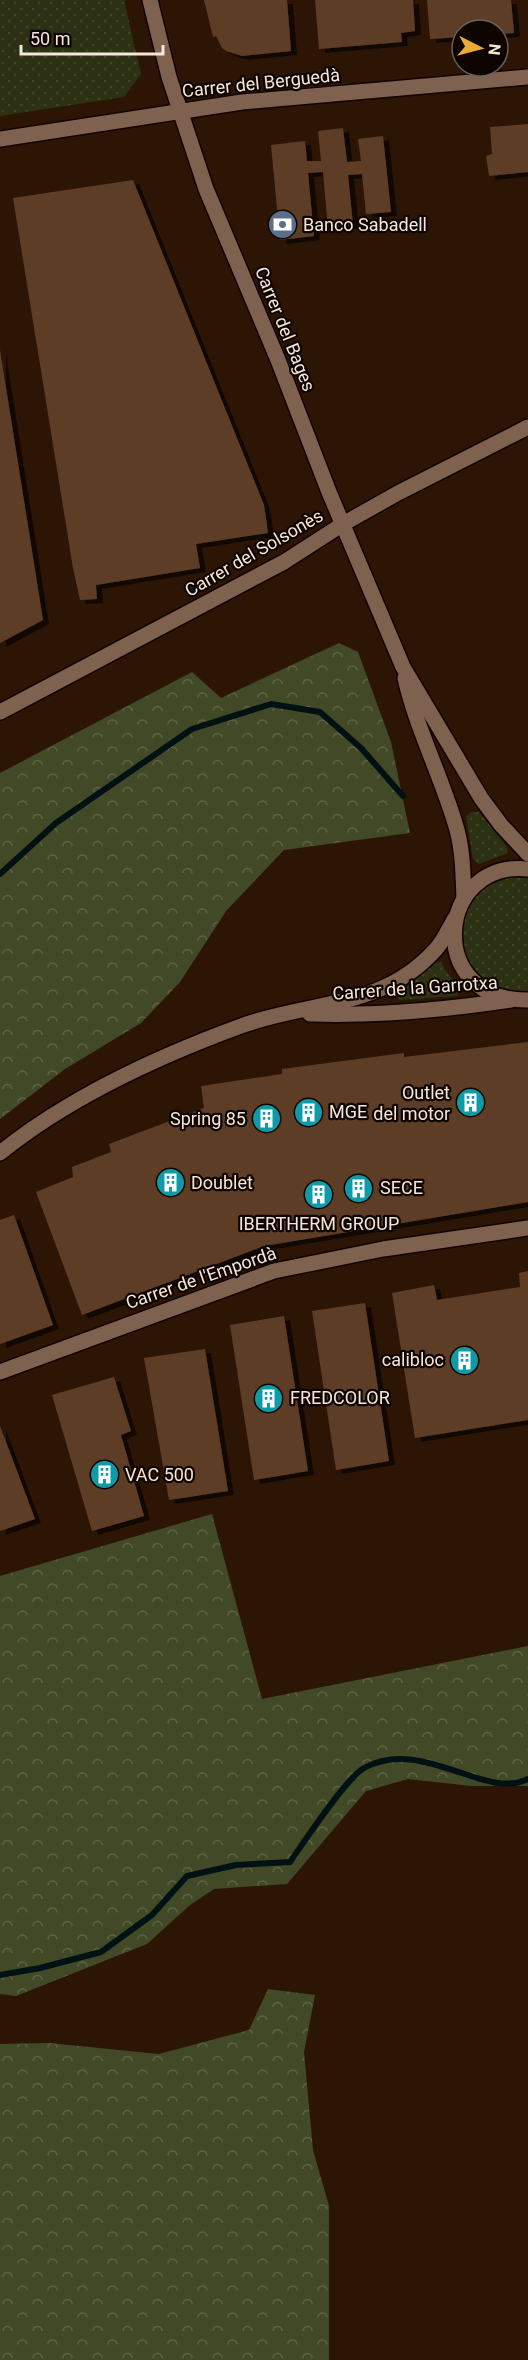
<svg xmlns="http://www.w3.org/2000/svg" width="528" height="2360" viewBox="0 0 528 2360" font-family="Roboto,sans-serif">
<defs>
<pattern id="grass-dots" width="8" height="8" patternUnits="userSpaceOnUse" patternTransform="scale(1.5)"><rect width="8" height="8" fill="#2b3112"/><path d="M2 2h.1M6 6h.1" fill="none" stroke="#404529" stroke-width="1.8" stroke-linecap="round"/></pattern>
<pattern id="forest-crowns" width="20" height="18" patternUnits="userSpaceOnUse" patternTransform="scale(1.5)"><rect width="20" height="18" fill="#424926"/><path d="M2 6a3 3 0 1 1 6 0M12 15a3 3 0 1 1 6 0" fill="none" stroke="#5e6345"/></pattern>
<filter id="shadow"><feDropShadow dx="6" dy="4" stdDeviation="0" flood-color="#0009"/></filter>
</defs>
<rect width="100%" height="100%" fill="#2d1505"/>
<g fill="url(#grass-dots)">
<path d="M0,0H124L141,74L124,97L0,116Z"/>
<path d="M472,812H479L507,847L508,853L479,864L473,859L466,816Z"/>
<path d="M514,877L528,878V994C520,993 512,994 505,993C498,991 491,985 485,981C456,962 454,915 481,892C490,883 502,880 514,877Z"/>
<path d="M441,961L445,970L461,990L457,996L400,1000L396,995L434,964Z"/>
</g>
<g fill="url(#forest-crowns)">
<path d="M339,643L358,652L391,742L410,833L284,850L226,911L180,982L141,1023L65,1069L0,1119V773L192,672L221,698Z"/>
<path d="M212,1514L262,1699L528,1646V1786H472L408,1779L366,1791L287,1884L214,1889L190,1905L147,1944L16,1996L0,1994V1576Z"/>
<path d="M268,1989L315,1995L304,2052L313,2150L329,2206V2360H0V2044L49,2043L159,2054L249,2030Z"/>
</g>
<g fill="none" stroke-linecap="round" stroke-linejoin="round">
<g stroke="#001114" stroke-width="6">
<path d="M0,874L56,823L192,729L271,704L320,712L361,748L403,796"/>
<path d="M0,1975L40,1968L101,1952L152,1915L187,1876L236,1865L290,1862C304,1842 346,1778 364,1768C422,1736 486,1801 528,1779"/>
</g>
</g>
<g fill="#5d3d28" filter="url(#shadow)">
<path d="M204,0H287L291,51L242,56L226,51L222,48L216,36L213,37Z"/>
<path d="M315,0H413L415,31L401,33L402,42L319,49Z"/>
<path d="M427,0H511L514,33L498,34V30H462V37L430,39Z"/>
<path d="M528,124V172L489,176L486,156L492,154L490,127Z"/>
<path d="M343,128L347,162L361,161L358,139L383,136L391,212L366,214L362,174L348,175L353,225L328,228L323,172L308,173L314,236L280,240L271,145L305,141L307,161H321L318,131Z"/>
<path d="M133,180L264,505L268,533L196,544L200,568L96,585L97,599L80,600L73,568L13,198Z"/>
<path d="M0,350L43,620L0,643Z"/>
<path d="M528,1042V1202L264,1246L82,1315L36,1192L73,1177L72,1167L111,1152L109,1144L204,1108L201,1086L282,1074V1069L404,1053V1057Z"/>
<path d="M14,1215L53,1325L0,1344V1220Z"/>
<path d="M528,1271V1420L415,1438L392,1293L434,1285L437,1300L520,1287L519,1273Z"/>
<path d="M365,1303L389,1461L336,1470L312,1311Z"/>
<path d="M284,1316L308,1471L254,1480L230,1325Z"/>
<path d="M205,1349L228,1491L169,1500L144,1358Z"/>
<path d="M114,1377L131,1431L121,1435L144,1516L92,1531L52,1395Z"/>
<path d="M0,1426L35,1519L0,1531Z"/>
</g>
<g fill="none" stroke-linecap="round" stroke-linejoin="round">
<defs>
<g id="minor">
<path d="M150,0L169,77L206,189L278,360L329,492L403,667L481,798L501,825L528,854"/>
<path d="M0,139L242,102L528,77"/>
<path d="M405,678C417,731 443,779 457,830C463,852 463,876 464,899"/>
<path d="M0,712L284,562L343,524L398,493L528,427"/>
<path d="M528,869C436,859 424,1002 528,1000"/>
<path d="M310,1014C377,1016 445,1010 511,1000"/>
<path d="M0,1153C68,1098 159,1056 241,1026C311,1000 382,1010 436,949C444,940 449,928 455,918"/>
<path d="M0,1372L274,1271L383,1249L528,1228"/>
</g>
</defs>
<use href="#minor" stroke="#140200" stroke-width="18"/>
<use href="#minor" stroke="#7e614e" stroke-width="15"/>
</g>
<defs>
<symbol id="bank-disc" viewBox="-11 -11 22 22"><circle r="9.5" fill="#5c6f8a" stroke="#0e0501"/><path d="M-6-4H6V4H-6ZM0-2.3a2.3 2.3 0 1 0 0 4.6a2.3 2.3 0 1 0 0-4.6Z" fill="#fff"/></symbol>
<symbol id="building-disc" viewBox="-11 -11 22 22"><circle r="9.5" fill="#0f9aa8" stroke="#0e0501"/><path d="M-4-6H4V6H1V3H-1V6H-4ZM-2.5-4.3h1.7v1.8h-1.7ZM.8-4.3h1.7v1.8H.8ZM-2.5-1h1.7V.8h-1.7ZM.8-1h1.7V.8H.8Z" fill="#fff"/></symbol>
</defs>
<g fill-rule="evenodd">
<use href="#bank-disc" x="266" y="208" width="33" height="33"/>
<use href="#building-disc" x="454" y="1086" width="33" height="33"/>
<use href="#building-disc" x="292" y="1096" width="33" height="33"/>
<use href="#building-disc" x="250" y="1102" width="33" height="33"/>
<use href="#building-disc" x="154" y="1166" width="33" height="33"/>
<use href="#building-disc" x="342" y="1172" width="33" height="33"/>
<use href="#building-disc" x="302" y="1178" width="33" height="33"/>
<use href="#building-disc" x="448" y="1344" width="33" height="33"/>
<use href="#building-disc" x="252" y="1382" width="33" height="33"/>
<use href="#building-disc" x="88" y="1458" width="33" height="33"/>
</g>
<g text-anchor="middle" stroke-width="4.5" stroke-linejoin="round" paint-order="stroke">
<g font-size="18" fill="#f6e5da" stroke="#0e0501">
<text transform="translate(261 83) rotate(-6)" y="6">Carrer del Berguedà</text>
<text transform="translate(285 329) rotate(68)" y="6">Carrer del Bages</text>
<text transform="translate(254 553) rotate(-30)" y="6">Carrer del Solsonès</text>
<text transform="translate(415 988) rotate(-4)" y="6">Carrer de la Garrotxa</text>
<text transform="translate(201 1278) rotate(-19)" y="6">Carrer de l'Empordà</text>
</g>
<g font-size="18" fill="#f6e5da" stroke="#0e0501" text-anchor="start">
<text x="303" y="231">Banco Sabadell</text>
<text x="450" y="1099" text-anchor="end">Outlet<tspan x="450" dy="21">del motor</tspan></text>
<text x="329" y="1118">MGE</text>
<text x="246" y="1125" text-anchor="end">Spring 85</text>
<text x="191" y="1189">Doublet</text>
<text x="380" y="1194">SECE</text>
<text x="319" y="1230" text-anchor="middle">IBERTHERM GROUP</text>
<text x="444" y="1366" text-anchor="end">calibloc</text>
<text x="290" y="1404">FREDCOLOR</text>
<text x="125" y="1481">VAC 500</text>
</g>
</g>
<g transform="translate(480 48) rotate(96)"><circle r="28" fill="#0e0501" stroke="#6b5f58" stroke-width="1.5"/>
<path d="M0-4.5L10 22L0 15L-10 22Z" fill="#e6ac36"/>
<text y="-9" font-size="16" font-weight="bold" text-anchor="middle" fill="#f6e5da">N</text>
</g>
<path d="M21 45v9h142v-9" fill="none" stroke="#f6e5da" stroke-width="3"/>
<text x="30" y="45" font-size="18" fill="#f6e5da" stroke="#0e0501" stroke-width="4.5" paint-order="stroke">50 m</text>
</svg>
